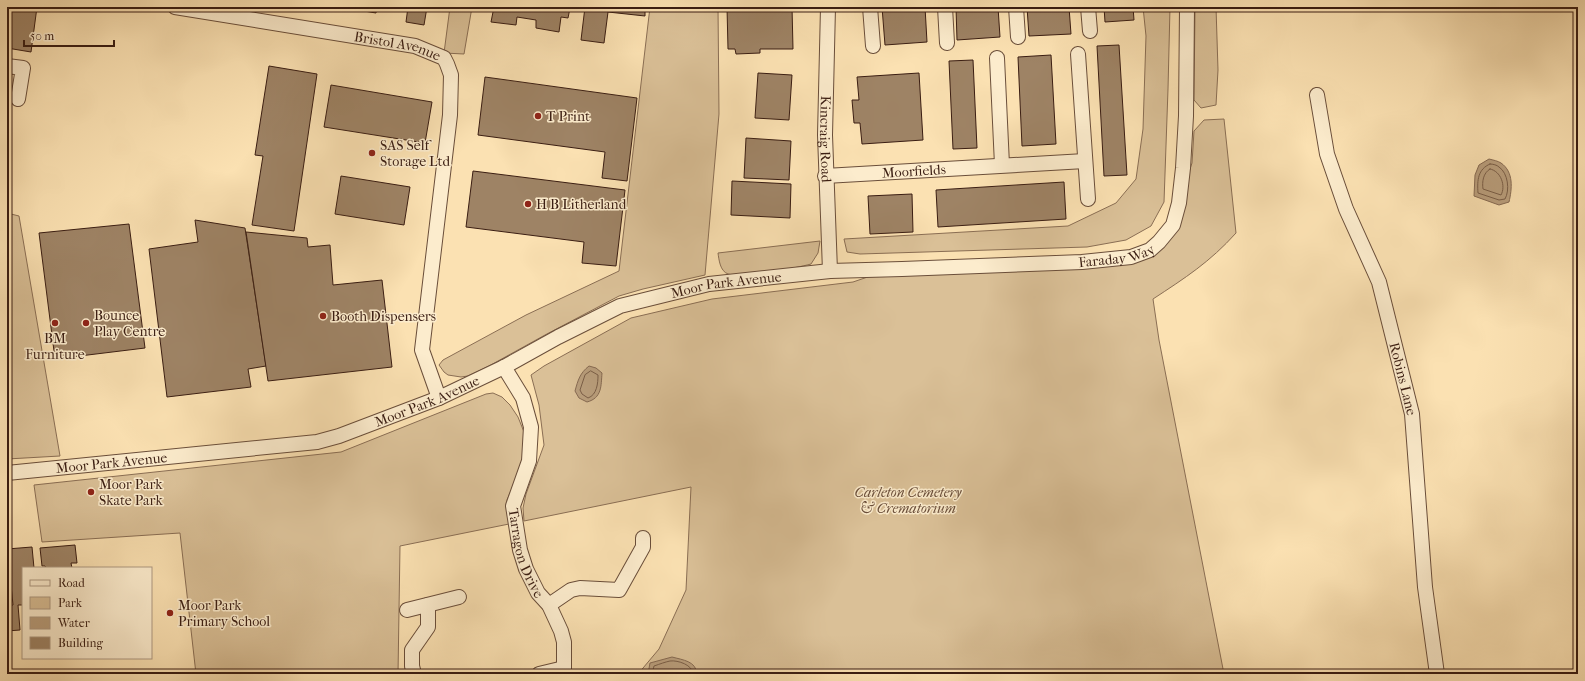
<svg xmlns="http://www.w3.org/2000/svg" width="1585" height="681" viewBox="0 0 1585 681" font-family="'IM FELL French Canon',serif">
<rect width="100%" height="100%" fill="#fbe1b2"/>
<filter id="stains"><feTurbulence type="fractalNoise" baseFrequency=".005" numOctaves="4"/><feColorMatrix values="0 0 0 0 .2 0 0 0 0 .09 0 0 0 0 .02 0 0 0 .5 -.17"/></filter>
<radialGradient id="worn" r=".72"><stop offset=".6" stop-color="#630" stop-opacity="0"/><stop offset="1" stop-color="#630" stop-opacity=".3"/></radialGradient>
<g fill="#dac097" stroke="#8a6e54">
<path d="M450,7H472L464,54L444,53Z"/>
<path d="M650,7H718L719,114L705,275L643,289L619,296L545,335L489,366L468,376L461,377L448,375L444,372L439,365L443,360L526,315L619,271Z"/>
<path d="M1143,7H1170L1168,89L1164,202L1151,226L1126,240L1087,247L860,254L847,252L844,239L1068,226L1116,203L1136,179L1143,129L1146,36Z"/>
<path d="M1195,7H1216L1218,70L1216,105L1201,108L1194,100Z"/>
<path d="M1224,119L1236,233C1210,262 1185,278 1153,299L1159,340L1224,674H638L659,649L686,590L691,487L524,521L523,508L526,494L544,445L539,405L531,375L544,366L631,318L712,299L853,282L891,269L1150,250L1179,203L1192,163L1194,131L1204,120Z"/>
<path d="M7,213L19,216L60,456L7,459Z"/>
<path d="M820,241L818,253L811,264C797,268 740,278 728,274C720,271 719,260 718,253Z"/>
<path d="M493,393L502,397L510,405L518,417L524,432L523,463L507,500L509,524L400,546L398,674H196L180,533L42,542L34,485L341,452L486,394Z"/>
</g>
<g fill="#b99e7c" stroke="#866a52">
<path d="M1489,159C1493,160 1498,161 1501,163C1514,172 1512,189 1509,202L1499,205L1474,196L1475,175L1479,165Z"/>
<path d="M589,366L596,368L602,373C601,386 602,398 587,402L579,398L575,391C578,380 580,373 589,366Z"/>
<path d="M672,657C683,660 696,661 697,674H648L650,663Z"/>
</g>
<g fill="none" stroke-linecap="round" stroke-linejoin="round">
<g stroke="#7a5e47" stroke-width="1">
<path d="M1490,164C1493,164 1497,165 1499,167C1508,173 1510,190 1505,199L1499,200L1478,193C1477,180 1478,169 1490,164Z"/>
<path d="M1490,169C1501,171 1506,186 1501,195L1483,189C1482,182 1483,173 1490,169Z"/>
<path d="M591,371L598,375C598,383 597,395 588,398L582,394L580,390L585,375Z"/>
<path d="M652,674L654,666C660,664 665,662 670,661C678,660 693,665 693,674"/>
</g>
</g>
<g fill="#9e8365" stroke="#3a1d12">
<path d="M7,7H37L31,52L7,48Z"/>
<path d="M340,7H377L376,13Z"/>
<path d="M408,7H427L424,25L406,22Z"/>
<path d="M494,7H566L570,8L568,18L561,17L559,32L536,28V20L517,17L516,25L491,22Z"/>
<path d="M585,7H645V16L608,12L604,43L581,40Z"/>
<path d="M727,7H792L793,49H760V53L736,54L735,49H728Z"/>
<path d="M882,7H925L927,42L885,45Z"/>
<path d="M956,7H998L1000,37L957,40Z"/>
<path d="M1027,7H1069L1071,34L1029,36Z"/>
<path d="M1104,7H1133L1134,20L1105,22Z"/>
<path d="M1119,45L1127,175L1104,176L1097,46Z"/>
<path d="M1051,55L1056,144L1022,146L1018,57Z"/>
<path d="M973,60L977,148L953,149L949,61Z"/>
<path d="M269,66L317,74L294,231L252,225L263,156L255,155Z"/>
<path d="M758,73L792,75L789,120L755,118Z"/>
<path d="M919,73L923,140L862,144L860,123H854L852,100H859L857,77Z"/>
<path d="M485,77L637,98L627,181L602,178L605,152L478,135Z"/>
<path d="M331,85L432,102L425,143L324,127Z"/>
<path d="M746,138L791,141L789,180L744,178Z"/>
<path d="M473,171L625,190L616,266L582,263L584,242L466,227Z"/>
<path d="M341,176L410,187L404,225L335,214Z"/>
<path d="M732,181L791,184L790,218L731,215Z"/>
<path d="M1064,182L1066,219L938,227L936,190Z"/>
<path d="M912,194L913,232L870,234L868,196Z"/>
<path d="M195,220L245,228L266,366L248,369L251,387L167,397L149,249L198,242Z"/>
<path d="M129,224L145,348L55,359L39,233Z"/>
<path d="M246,232L307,238L308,247L330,245L333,285L382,280L392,367L268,381Z"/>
<path d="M75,545L77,563H71L72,568H46L45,566H42L40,548Z"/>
<path d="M32,547L34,568H23V605H18L20,630L7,631V606L13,605L11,585H7V549Z"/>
</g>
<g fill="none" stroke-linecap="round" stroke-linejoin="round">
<defs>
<g id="minor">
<path id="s1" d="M175,7L415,46L444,58L447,64L451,75L450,115L422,350L439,398"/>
<path id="s2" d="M828,7L825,135L830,271"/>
<path d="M870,7L873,46"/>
<path d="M945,7L947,43"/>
<path d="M1016,7L1018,37"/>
<path d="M1088,7L1090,31"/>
<path d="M1078,54L1088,199"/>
<path d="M997,58L1002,165"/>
<path d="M7,66L23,68L18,99"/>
<path id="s3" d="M1317,95L1327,154L1346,209L1379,282L1412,414L1425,587L1437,674"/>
<path id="s4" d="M825,176L1085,161"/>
<path id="s5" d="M504,367L523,398L531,427L529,461L513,506L520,550L526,569L538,593L549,605L561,631L564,642V674"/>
<path id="s6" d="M7,473L317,442L339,436L439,398L504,367L558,337L620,306L709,284L830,271L902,269L1082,262L1131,257L1150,250L1159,242L1173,225L1179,203L1183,168L1186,116L1187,7"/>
<path d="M549,605L571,590L580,588L619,590L643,547V538"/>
<path d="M407,610L459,597"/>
<path d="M414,674L412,666V650L428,627V605"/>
<path d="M539,674L564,668"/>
</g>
</defs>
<use href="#minor" stroke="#6a4e3a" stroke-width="16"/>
<use href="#minor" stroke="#fceccd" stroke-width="14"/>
</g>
<g fill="#8f2418" stroke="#fceccd" stroke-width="1.5">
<circle cx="538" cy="116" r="4"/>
<circle cx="372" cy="153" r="4"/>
<circle cx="528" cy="204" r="4"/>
<circle cx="323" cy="316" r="4"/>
<circle cx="55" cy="323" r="4"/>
<circle cx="86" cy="323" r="4"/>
<circle cx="91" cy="492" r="4"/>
<circle cx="170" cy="613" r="4"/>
</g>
<g text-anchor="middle" stroke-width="3" stroke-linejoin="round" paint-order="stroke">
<g font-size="14" fill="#3a1d12" stroke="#fceccd">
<text dy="5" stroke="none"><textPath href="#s1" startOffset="226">Bristol Avenue</textPath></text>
<text dy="5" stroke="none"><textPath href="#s2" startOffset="132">Kincraig Road</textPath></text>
<text dy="5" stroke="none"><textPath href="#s4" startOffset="89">Moorfields</textPath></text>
<text dy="5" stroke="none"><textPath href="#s6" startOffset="1145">Faraday Way</textPath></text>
<text dy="5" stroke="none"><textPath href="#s6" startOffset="753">Moor Park Avenue</textPath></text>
<text dy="5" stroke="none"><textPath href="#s3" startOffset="298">Robins Lane</textPath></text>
<text dy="5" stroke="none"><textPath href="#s6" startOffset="429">Moor Park Avenue</textPath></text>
<text dy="5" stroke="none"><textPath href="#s6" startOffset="105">Moor Park Avenue</textPath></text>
<text dy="5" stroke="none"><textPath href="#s5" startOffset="197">Tarragon Drive</textPath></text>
</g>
<g font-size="14" fill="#3a1d12" stroke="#fceccd" text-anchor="start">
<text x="546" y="121">T Print</text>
<text x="380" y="150">SAS Self<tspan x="380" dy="16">Storage Ltd</tspan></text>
<text x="536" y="209">H B Litherland</text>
<text x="94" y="320">Bounce<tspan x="94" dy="16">Play Centre</tspan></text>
<text x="331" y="321">Booth Dispensers</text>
<text x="55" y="343" text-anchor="middle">BM<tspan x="55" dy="16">Furniture</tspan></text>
<text x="99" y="489">Moor Park<tspan x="99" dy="16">Skate Park</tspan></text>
<text x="178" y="610">Moor Park<tspan x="178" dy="16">Primary School</tspan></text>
</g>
<g font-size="14" font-style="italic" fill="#6a4e3a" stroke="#fceccd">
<text x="908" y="497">Carleton Cemetery<tspan x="908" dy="16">&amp; Crematorium</tspan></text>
</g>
</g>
<rect width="1585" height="681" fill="none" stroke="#fbe1b2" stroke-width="24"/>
<rect x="8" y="8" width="1569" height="665" fill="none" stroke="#3a1d12" stroke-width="2"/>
<rect x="12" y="12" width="1561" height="657" fill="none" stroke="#3a1d12"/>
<rect x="22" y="567" width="130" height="92" fill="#fceccd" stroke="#ae9982"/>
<rect x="30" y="580" width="20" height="6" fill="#fceccd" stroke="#ae9982"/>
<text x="58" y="587" font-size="12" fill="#3a1d12">Road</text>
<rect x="30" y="597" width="20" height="12" fill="#dac097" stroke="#ae9982"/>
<text x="58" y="607" font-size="12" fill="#3a1d12">Park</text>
<rect x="30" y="617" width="20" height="12" fill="#b99e7c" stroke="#ae9982"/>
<text x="58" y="627" font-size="12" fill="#3a1d12">Water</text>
<rect x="30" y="637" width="20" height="12" fill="#9e8365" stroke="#ae9982"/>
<text x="58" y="647" font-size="12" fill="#3a1d12">Building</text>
<path d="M24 40v6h90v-6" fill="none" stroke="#3a1d12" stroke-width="2"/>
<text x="30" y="40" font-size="12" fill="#3a1d12" stroke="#fceccd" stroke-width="3" paint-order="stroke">50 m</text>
<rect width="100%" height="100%" filter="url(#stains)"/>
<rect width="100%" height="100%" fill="url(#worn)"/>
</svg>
